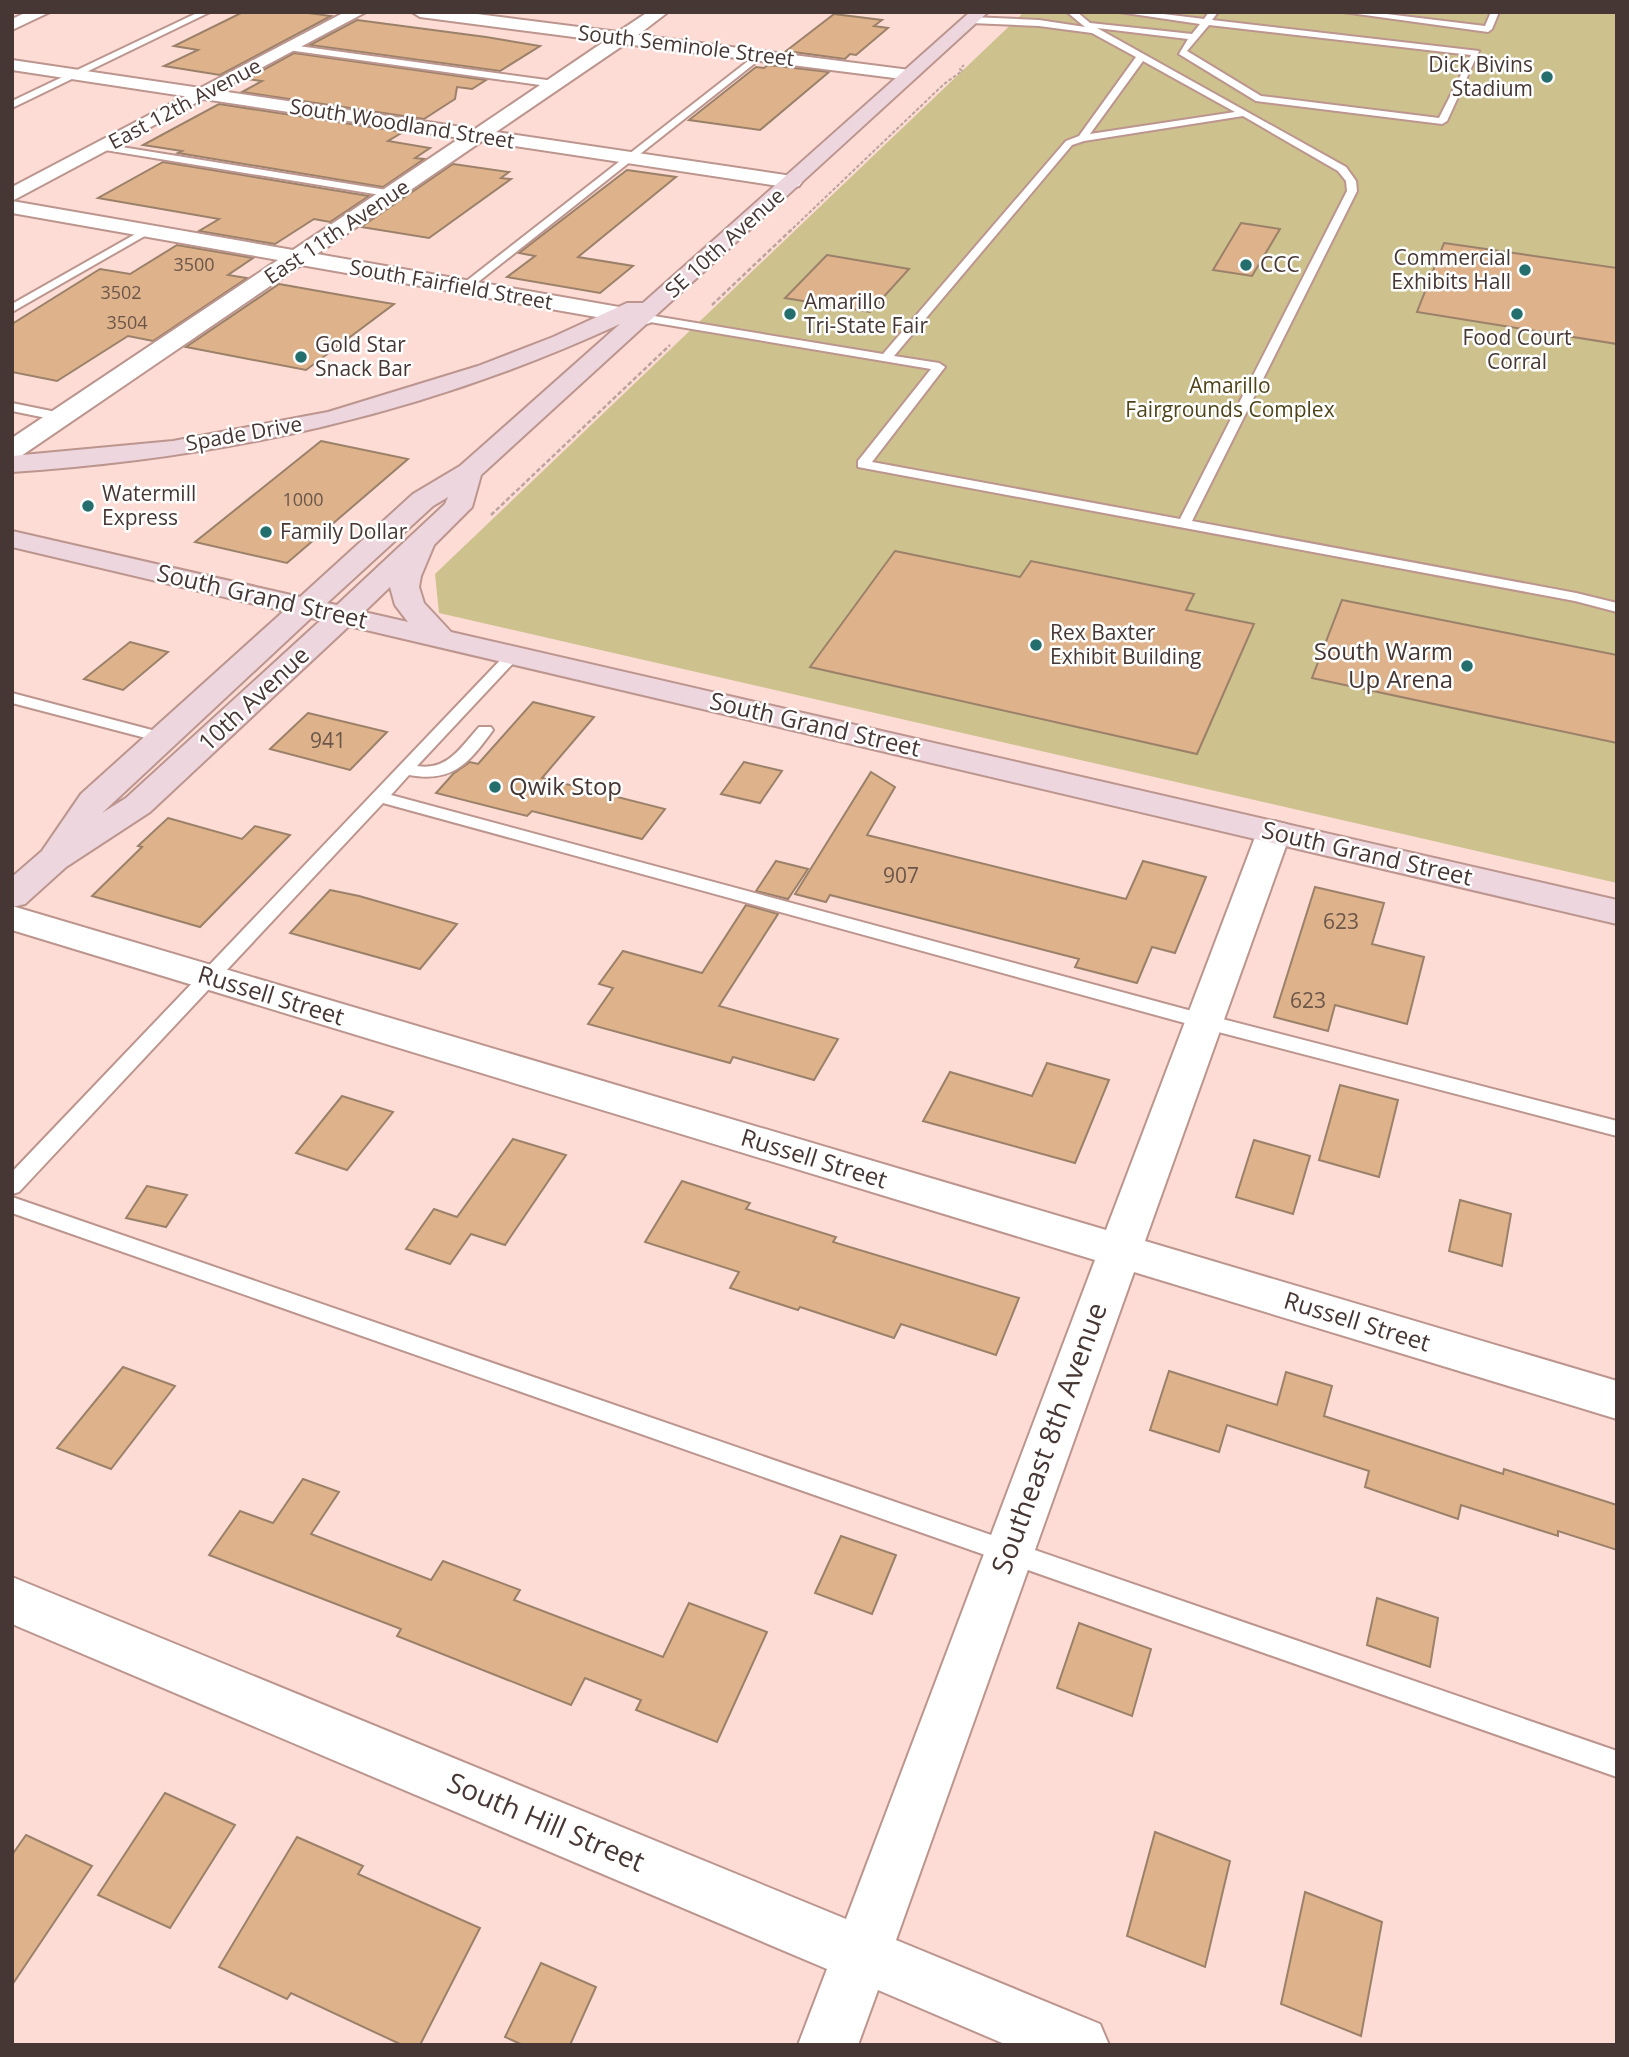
<svg xmlns="http://www.w3.org/2000/svg" width="1629" height="2057" viewBox="0 0 1629 2057" font-family="'Open Sans',sans-serif">
<rect width="100%" height="100%" fill="#fcdcd5"/>
<path fill="#cdc18e" d="M1024,12H1617V883L439,613L435,574Z"/>
<g fill="#deb28b" stroke="#9b8169" stroke-width="2">
<path d="M243,12H301L331,16L220,75L164,66L198,50L174,46Z"/>
<path d="M834,14L882,20L874,26L888,28L856,55L850,54L845,59L786,51Z"/>
<path d="M357,20L486,37L540,46L500,71L310,45Z"/>
<path d="M294,53L486,80L472,89L457,87L455,99L424,119L242,92L262,81L247,79Z"/>
<path d="M768,65L829,72L760,130L689,120L756,67L764,68Z"/>
<path d="M219,104L403,132L388,141L430,148L415,158L424,159L383,187L178,153L182,151L143,145Z"/>
<path d="M163,162L369,196L330,222L314,219L275,244L199,231L219,219L98,198Z"/>
<path d="M453,164L509,172L501,178L511,179L429,238L361,227Z"/>
<path d="M627,170L676,177L578,257L633,266L600,293L507,277L535,256L519,253Z"/>
<path d="M1241,223L1280,229L1252,276L1213,270Z"/>
<path d="M1444,243L1617,268V344L1417,312Z"/>
<path d="M177,245L253,258L228,275L247,278L153,341L128,336L57,381L12,372V324L100,269L130,274Z"/>
<path d="M827,255L909,269L870,312L785,298Z"/>
<path d="M279,284L358,298L394,304L306,370L186,347Z"/>
<path d="M321,441L408,459L287,563L195,542Z"/>
<path d="M895,551L1020,577L1031,561L1194,594L1186,610L1254,624L1197,754L810,667Z"/>
<path d="M1342,600L1617,655V743L1312,678Z"/>
<path d="M130,642L168,652L123,690L84,679Z"/>
<path d="M533,702L594,717L542,778L665,809L642,839L532,811L527,816L436,793L453,774L470,762L478,764Z"/>
<path d="M308,713L387,732L350,770L270,749Z"/>
<path d="M744,762L782,771L760,803L721,794Z"/>
<path d="M871,772L895,787L867,835L1126,899L1143,861L1206,877L1175,953L1152,947L1137,983L1075,967L1079,959L830,895L826,902L795,894Z"/>
<path d="M168,818L242,839L255,826L290,835L200,927L92,896L142,847L138,846Z"/>
<path d="M776,861L808,869L788,899L756,891Z"/>
<path d="M1315,887L1384,903L1372,944L1424,957L1407,1024L1335,1005L1328,1031L1274,1017Z"/>
<path d="M330,890L359,896L457,924L420,969L290,933Z"/>
<path d="M746,905L778,914L719,1006L838,1039L814,1080L733,1057L730,1063L588,1024L613,988L599,984L623,951L702,973Z"/>
<path d="M1047,1063L1109,1080L1075,1163L923,1121L950,1072L1032,1096Z"/>
<path d="M1340,1085L1398,1100L1379,1177L1319,1160Z"/>
<path d="M342,1096L393,1112L347,1170L296,1153Z"/>
<path d="M513,1139L566,1155L505,1245L471,1234L450,1264L406,1249L434,1209L457,1217Z"/>
<path d="M1254,1140L1310,1156L1293,1214L1236,1197Z"/>
<path d="M682,1181L750,1203L746,1209L836,1237L833,1242L1019,1298L996,1355L901,1324L894,1338L800,1307L798,1310L730,1288L739,1272L645,1242Z"/>
<path d="M147,1186L187,1195L166,1227L126,1218Z"/>
<path d="M1460,1200L1511,1214L1502,1266L1449,1251Z"/>
<path d="M123,1367L175,1386L111,1469L57,1448Z"/>
<path d="M1169,1371L1277,1405L1286,1372L1332,1386L1324,1416L1503,1474L1504,1469L1617,1505V1550L1558,1531V1536L1461,1505L1458,1519L1365,1487L1369,1471L1227,1425L1219,1452L1150,1430Z"/>
<path d="M303,1479L339,1492L311,1534L431,1580L443,1561L520,1590L514,1600L663,1657L689,1603L767,1632L717,1742L636,1710L641,1700L585,1678L571,1705L397,1636L401,1629L209,1555L240,1511L273,1523Z"/>
<path d="M841,1536L896,1555L872,1614L815,1593Z"/>
<path d="M1377,1598L1438,1618L1430,1667L1367,1645Z"/>
<path d="M1079,1623L1151,1649L1132,1716L1057,1688Z"/>
<path d="M165,1793L235,1825L170,1928L98,1895Z"/>
<path d="M1155,1832L1230,1861L1205,1967L1127,1936Z"/>
<path d="M26,1835L92,1866L12,1985V1855Z"/>
<path d="M297,1837L363,1866L358,1874L480,1928L420,2045H402L291,1993L287,1999L219,1967Z"/>
<path d="M1305,1892L1382,1922L1361,2036L1281,2004Z"/>
<path d="M541,1963L596,1987L570,2045H523L505,2037Z"/>
</g>
<g fill="none" stroke-linecap="round" stroke-linejoin="round">
<defs>
<g id="service">
<path d="M199,12H210L12,108V101Z"/>
<path d="M1067,12H1077L1090,23L1192,34L1200,24L1119,12H1147L1204,19L1209,12H1218L1212,20L1479,51L1447,121L1442,124L1256,101L1179,54L1188,39L1097,28L1346,167L1356,181L1357,191L1192,521L1576,593L1617,603V612L1575,601L858,467V461L931,369L638,320V316L642,314L883,354L1066,141L1079,136L1136,57L1092,33L1039,26L971,23L967,20L971,17L1039,20L1085,27ZM1209,25L1471,55L1439,118L1261,96L1187,51ZM1143,61L1235,112L1090,134ZM1243,116L1338,171L1346,181L1347,191L1180,519L872,462L945,367L939,363L894,356L1072,145L1084,141Z"/>
<path d="M1343,12H1370L1485,26L1491,12H1499L1492,29L1488,32Z"/>
<path d="M291,45L554,81L559,84L554,87L288,50L287,48Z"/>
<path d="M757,54L764,56L468,290H460V286Z"/>
<path d="M103,144L393,191L398,194L393,197L99,149V145Z"/>
<path d="M146,228L151,231L150,233L12,312V304Z"/>
<path d="M12,403L66,414L67,417L61,421L12,411Z"/>
<path d="M513,650L518,652L521,655L518,658L417,766C448,771 461,747 479,727H491L493,730C469,763 453,783 409,775L391,795L1203,1014L1617,1121V1136L1203,1028L383,803L19,1192L12,1194V1172L508,652Z"/>
<path d="M12,693L167,734L169,737L161,742L12,703Z"/>
<path d="M12,1197L1617,1751V1777L12,1213Z"/>
</g>
<g id="minor">
<path d="M27,12H50L12,30V19Z"/>
<path d="M412,12H462L618,32L648,12H668L638,35L910,70L919,75L910,80L625,44L496,132L792,176L799,178L802,182L799,186L792,188L482,141L317,254L642,311L650,313L654,318L650,323L642,325L301,265L21,456L12,458V438L278,260L12,213V201L293,250L460,138L12,70V60L475,129L605,41L420,17Z"/>
<path d="M1274,821L1286,824L1291,832L1145,1241L1617,1381V1419L1134,1272L896,1940L1100,2024L1109,2045H1007L878,1990L858,2045H798L827,1969L12,1624V1577L846,1919L1095,1260L12,930V906L1106,1230L1257,832L1262,824Z"/>
</g>
<path id="tertiary" d="M345,12H366L12,201V187Z"/>
<path id="secondary" d="M970,12H988L481,475L472,507L434,545L421,576L419,587L424,603L451,632L1617,900V924L349,626L150,812L66,867L25,904L12,907V877L42,851L81,794L284,611L12,547V531L300,597L413,494L460,466L620,324C425,414 226,458 12,472V456L173,441L328,412L478,366L553,337L627,303H643ZM448,497L445,504L337,605L327,603L433,506ZM390,587L395,605L408,622L364,612ZM311,618L321,620L126,798L102,813Z"/>
</defs>
<use href="#service" stroke="#bb958e" stroke-width="4"/>
<use href="#minor" stroke="#bb958e" stroke-width="4"/>
<use href="#tertiary" stroke="#bb958e" stroke-width="4"/>
<use href="#secondary" stroke="#bb958e" stroke-width="4"/>
<path stroke="#bda39e" stroke-width="2" stroke-dasharray="3.5 2" stroke-linecap="butt" d="M789,232L944,84L962,71L960,69L964,65"/>
<g stroke="#bda39e" stroke-width="2.5" stroke-dasharray="4.5 2.5" stroke-linecap="butt">
<path d="M712,305L791,230"/>
<path d="M491,515L670,345"/>
</g>
<use href="#service" fill="#fff" fill-rule="evenodd"/>
<use href="#minor" fill="#fff" fill-rule="evenodd"/>
<use href="#tertiary" fill="#fff" fill-rule="evenodd"/>
<use href="#secondary" fill="#edd6de" fill-rule="evenodd"/>
</g>
<g fill="#246f6d" stroke="#fff" stroke-width="2.5">
<circle cx="1547" cy="77" r="7"/>
<circle cx="1246" cy="265" r="7"/>
<circle cx="1525" cy="270" r="7"/>
<circle cx="790" cy="314" r="7"/>
<circle cx="1517" cy="314" r="7"/>
<circle cx="301" cy="357" r="7"/>
<circle cx="88" cy="506" r="7"/>
<circle cx="266" cy="532" r="7"/>
<circle cx="1036" cy="645" r="7"/>
<circle cx="1467" cy="666" r="7"/>
<circle cx="495" cy="787" r="7"/>
</g>
<g text-anchor="middle" stroke-width="5" stroke-linejoin="round" paint-order="stroke">
<g font-size="18" fill="#6c564a">
<text x="194" y="271">3500</text>
<text x="121" y="299">3502</text>
<text x="127" y="329">3504</text>
<text x="303" y="506">1000</text>
</g>
<g font-size="21" fill="#463734" stroke="#fff">
<text transform="translate(686 46) rotate(7)" y="7">South Seminole Street</text>
<text transform="translate(185 104) rotate(-28)" y="7">East 12th Avenue</text>
<text transform="translate(402 124) rotate(9)" y="7">South Woodland Street</text>
<text transform="translate(337 232) rotate(-34)" y="7">East 11th Avenue</text>
<text transform="translate(725 243) rotate(-42)" y="7">SE 10th Avenue</text>
<text transform="translate(451 285) rotate(10)" y="7">South Fairfield Street</text>
<text transform="translate(244 434) rotate(-10)" y="7">Spade Drive</text>
</g>
<g font-size="21" fill="#463734" stroke="#fff" text-anchor="start">
<text x="1533" y="72" text-anchor="end">Dick Bivins<tspan x="1533" dy="24">Stadium</tspan></text>
<text x="1511" y="265" text-anchor="end">Commercial<tspan x="1511" dy="24">Exhibits Hall</tspan></text>
<text x="1260" y="272">CCC</text>
<text x="804" y="309">Amarillo<tspan x="804" dy="24">Tri-State Fair</tspan></text>
<text x="1517" y="345" text-anchor="middle">Food Court<tspan x="1517" dy="24">Corral</tspan></text>
<text x="315" y="352">Gold Star<tspan x="315" dy="24">Snack Bar</tspan></text>
<text x="102" y="501">Watermill<tspan x="102" dy="24">Express</tspan></text>
<text x="280" y="539">Family Dollar</text>
<text x="1050" y="640">Rex Baxter<tspan x="1050" dy="24">Exhibit Building</tspan></text>
</g>
<g font-size="21" fill="#4e4319" stroke="#fff">
<text x="1230" y="393">Amarillo<tspan x="1230" dy="24">Fairgrounds Complex</tspan></text>
</g>
<g font-size="21" fill="#6c564a">
<text x="328" y="748">941</text>
<text x="901" y="883">907</text>
<text x="1341" y="929">623</text>
<text x="1308" y="1008">623</text>
</g>
<g font-size="24" fill="#463734" stroke="#fff">
<text transform="translate(262 597) rotate(13)" y="8">South Grand Street</text>
<text transform="translate(254 699) rotate(-43)" y="8">10th Avenue</text>
<text transform="translate(815 725) rotate(13)" y="8">South Grand Street</text>
<text transform="translate(1367 854) rotate(13)" y="8">South Grand Street</text>
<text transform="translate(271 996) rotate(17)" y="8">Russell Street</text>
<text transform="translate(814 1159) rotate(17)" y="8">Russell Street</text>
<text transform="translate(1357 1322) rotate(17)" y="8">Russell Street</text>
</g>
<g font-size="24" fill="#463734" stroke="#fff" text-anchor="end">
<text x="1453" y="660">South Warm<tspan x="1453" dy="28">Up Arena</tspan></text>
<text x="509" y="795" text-anchor="start">Qwik Stop</text>
</g>
<g font-size="28" fill="#463734" stroke="#fff">
<text transform="translate(1049 1438) rotate(-70)" y="10">Southeast 8th Avenue</text>
<text transform="translate(546 1822) rotate(23)" y="10">South Hill Street</text>
</g>
</g>
<rect width="1629" height="2057" fill="none" stroke="#463734" stroke-width="28"/>
</svg>
